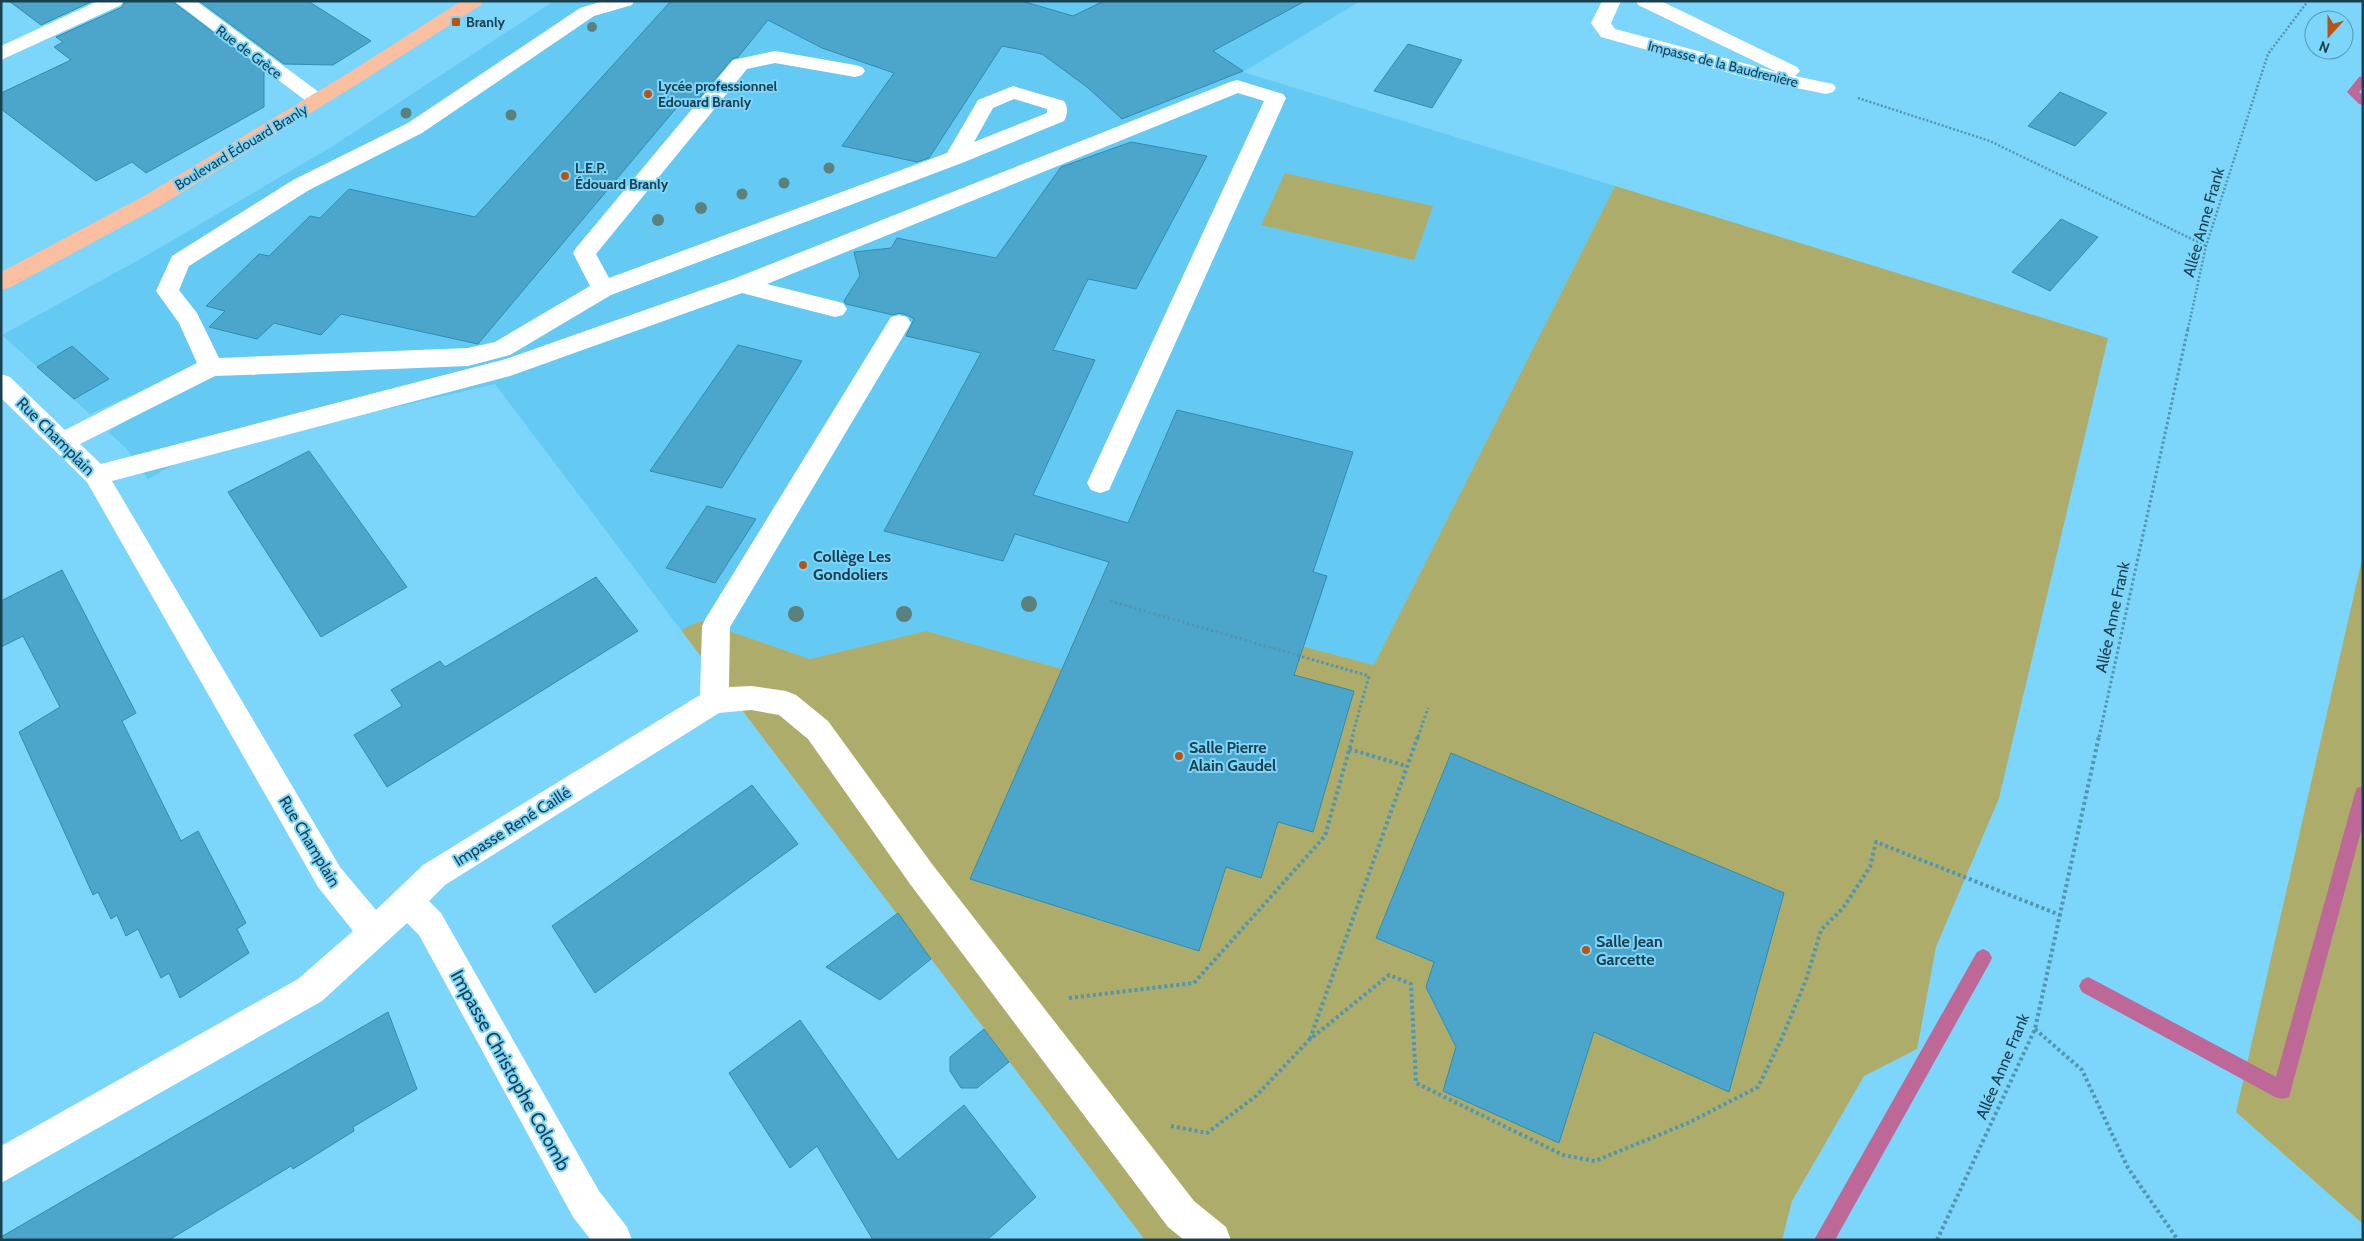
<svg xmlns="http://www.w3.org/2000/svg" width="2364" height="1241" viewBox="0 0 2364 1241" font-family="Cabin,sans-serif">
<rect width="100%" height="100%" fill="#7cd5fb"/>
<path fill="#64c9f3" d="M554,1H1355L1357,3L1243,72L1615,186L1374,665L1095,592L1062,669L926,631L810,659L700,621L681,630L495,384L192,454L148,479L126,448L108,432L145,409L140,402L132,395L90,414L2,335L144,257L333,146Z"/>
<g fill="#adac6b">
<path d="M1285,173L1433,206L1414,260L1261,225Z"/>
<path d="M1615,186L2108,338L1999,798L1936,947L1917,1049L1864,1076L1792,1201L1782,1240H1145L681,630L700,621L810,659L926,631L1062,669L1095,592L1374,665Z"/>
<path d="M2363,555V1224L2236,1112Z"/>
</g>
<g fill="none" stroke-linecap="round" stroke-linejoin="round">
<g fill="#bd6896" fill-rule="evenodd">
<path d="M2363,76V87L2359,92L2363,95V105L2359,104L2347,92L2359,77Z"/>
<path d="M2363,786V824L2289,1097L2282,1099L2275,1097L2082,992L2079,986L2082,980L2088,977L2094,980L2276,1077L2355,793L2357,788Z"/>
<path d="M1983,949L1989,952L1992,958L1989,964L1835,1240H1814L1977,952Z"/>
</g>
</g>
<g fill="#4ca6cb" stroke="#2f8db1">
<path d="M9,1H93L41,25Z"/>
<path d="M125,1H172L264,71V107L146,173L132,162L96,181L1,109V93L71,60L54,47L63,42L56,37L122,7Z"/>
<path d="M199,1H308L371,41L333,65L284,64Z"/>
<path d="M671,1H1022L1073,16L1104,1H1305L1213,51L1243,71L1122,119L1087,87L1042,54L1002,46L929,158L917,162L842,146L894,73L822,48L768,20L738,57L732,59L696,102L683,100L478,344L341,314L321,335L274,323L257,339L209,327L225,311L206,306L259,254L269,256L310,216L320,218L349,189L475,217Z"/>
<path d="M1408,44L1462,60L1432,108L1374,91Z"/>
<path d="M2060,92L2107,113L2075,146L2028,126Z"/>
<path d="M1131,142L1207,156L1136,289L1088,279L1053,350L1095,360L1033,495L1128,523L1177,410L1353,452L1313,572L1327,576L1294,675L1354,691L1313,832L1278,822L1261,878L1226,867L1199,951L970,879L1109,562L1015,534L1003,561L884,531L981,353L906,336L914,319L907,315L899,313L893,315L846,304L844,301L860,276L854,252L891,248L897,238L996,258L1061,167Z"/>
<path d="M2061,219L2098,237L2050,291L2012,272Z"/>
<path d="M738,345L802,361L722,488L650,471Z"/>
<path d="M72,346L109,379L74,399L37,367Z"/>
<path d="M309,451L407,587L321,637L228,492Z"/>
<path d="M707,506L756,519L715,583L666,568Z"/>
<path d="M62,570L136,713L122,721L181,841L198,831L246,923L237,929L249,953L180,998L169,973L161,978L138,929L126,936L117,915L111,919L98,892L93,895L19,732L60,707L23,636L1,647V601Z"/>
<path d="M596,577L638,631L387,787L354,735L402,706L391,690L440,661L445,667Z"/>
<path d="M1451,753L1784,893L1729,1092L1594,1032L1559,1143L1443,1091L1456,1047L1426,987L1434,962L1376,938Z"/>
<path d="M752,785L798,844L595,993L552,926Z"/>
<path d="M898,913L931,959L880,1000L826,967Z"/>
<path d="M388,1012L417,1089L353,1127L354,1131L293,1169L291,1166L169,1240H1V1237Z"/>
<path d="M800,1020L898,1160L964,1105L1036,1197L987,1240H873L817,1146L790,1168L729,1073Z"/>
<path d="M984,1029L1009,1062L977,1088H961L950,1071V1057Z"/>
</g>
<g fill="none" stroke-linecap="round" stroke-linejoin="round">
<g stroke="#5295b1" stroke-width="2.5" stroke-dasharray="2 2" stroke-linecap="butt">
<path d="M1858,98L1990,141L2206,246"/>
<path d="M2188,329L2206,246L2268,54L2308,1"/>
</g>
<g stroke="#5295b1" stroke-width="3" stroke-dasharray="2.5 2.5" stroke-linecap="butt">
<path d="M1110,601L1369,676L1352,737"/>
<path d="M1418,737L1428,708"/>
<path d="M2099,737L2188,328"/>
</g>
<g stroke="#5295b1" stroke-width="4" stroke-dasharray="3 3" stroke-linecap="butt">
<path d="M1349,749L1406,766"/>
<path d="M1069,998L1194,983L1325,836L1353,736"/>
<path d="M2035,1029L2082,1070L2128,1168L2178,1240"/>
<path d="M1310,1039L1418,736"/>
<path d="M1171,1126L1207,1133L1256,1096L1309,1040L1389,975L1411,984L1416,1083L1563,1155L1595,1161L1688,1123L1758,1087L1781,1040L1806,980L1821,930L1843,908L1870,867L1876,842L2060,915"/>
<path d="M1937,1240L2035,1029L2099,736"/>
</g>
<g fill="#fff" fill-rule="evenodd">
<path d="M98,1H123L121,5L1,60V46Z"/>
<path d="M174,1H196L324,96L327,100L324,104L317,106L310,104Z"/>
<path d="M603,1H634L632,5L594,16L422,133L309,190L189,266L179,290L197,313L219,358L468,348L495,342L590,286L573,253L576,248L733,60L775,51L855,65L862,67L865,71L862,75L855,77L775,63L747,69L596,254L609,278L947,153L978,100L1013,86L1064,101C1068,107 1068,114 1064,121L962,163L611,295L510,355L468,366L215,376L80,444L101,464L506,359L733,279L1230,82L1237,80L1283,94L1286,98L1109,490L1100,493L1091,490L1087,483L1264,101L1238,93L767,284L843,303L847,309L843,315L835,317L742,293L510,376L112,481L340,867L376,910L423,865L700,695L702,626L706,618L891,317L899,315L907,317L911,323L730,627L729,687L751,686L786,691L796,695L828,721L932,864L1194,1201L1226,1227L1231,1240H1184L1168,1227L910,884L808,739L779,715L751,710L719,713L445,885L429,901L441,913L599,1191L627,1227L632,1240H591L573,1217L419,935L407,923L322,1001L1,1183V1146L298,979L353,931L318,887L87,482L1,398V374L10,377L65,430L197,363L179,323L156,291L172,256L293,180L408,123L580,8ZM1014,99L1047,109V113L974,142L993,108Z"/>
<path d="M1602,1H1621L1611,23L1615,29L1777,72L1638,5L1636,1H1661L1797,67L1800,71L1795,76L1833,84L1836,88L1833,92L1826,94L1747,78L1601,37L1591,23Z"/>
</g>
<path fill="#fabfa1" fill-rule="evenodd" d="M461,1H483L481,5L364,80L160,206L9,288L1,290V272L144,196L350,72Z"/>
</g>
<g fill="#5a817b">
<circle cx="592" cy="27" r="5"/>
<circle cx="406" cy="113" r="5.5"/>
<circle cx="511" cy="115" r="5.5"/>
<circle cx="829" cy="168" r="5.5"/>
<circle cx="784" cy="183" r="5.5"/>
<circle cx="742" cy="194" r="5.5"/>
<circle cx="701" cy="208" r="6"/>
<circle cx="658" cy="220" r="6"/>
<circle cx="1029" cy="604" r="8"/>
<circle cx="796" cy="614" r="8"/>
<circle cx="904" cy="614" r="8"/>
</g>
<g fill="#b55415" stroke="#7cd5fb" stroke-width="2">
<rect x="451" y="17" width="10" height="10" rx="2.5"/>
<circle cx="648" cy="94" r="5"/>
<circle cx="565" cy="176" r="5"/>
<circle cx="803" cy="565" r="5"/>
<circle cx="1179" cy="756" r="5"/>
<circle cx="1586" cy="950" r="5"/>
</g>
<g text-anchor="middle" stroke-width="4" stroke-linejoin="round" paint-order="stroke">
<g font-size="14" font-weight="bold" fill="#1a404f" stroke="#7cd5fb" text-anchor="start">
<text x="466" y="27">Branly</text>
<text x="658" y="91">Lycée professionnel<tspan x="658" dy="16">Edouard Branly</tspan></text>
<text x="575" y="173">L.E.P.<tspan x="575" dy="16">Édouard Branly</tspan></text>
</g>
<g font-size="14" fill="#1a404f" stroke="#7cd5fb">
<text transform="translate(249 52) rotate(37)" y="5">Rue de Grèce</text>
<text transform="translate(1723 64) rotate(14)" y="5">Impasse de la Baudrenière</text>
<text transform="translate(241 147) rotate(-31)" y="5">Boulevard Édouard Branly</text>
</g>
<g font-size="16" fill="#1a404f" stroke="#7cd5fb">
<text transform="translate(2203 222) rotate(-74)" y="6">Allée Anne Frank</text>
<text transform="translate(56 436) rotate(45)" y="6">Rue Champlain</text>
<text transform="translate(2112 617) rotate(-78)" y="6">Allée Anne Frank</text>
<text transform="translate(512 826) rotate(-32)" y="6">Impasse René Caillé</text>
<text transform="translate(310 841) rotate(59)" y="6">Rue Champlain</text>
<text transform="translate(2002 1066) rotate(-67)" y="6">Allée Anne Frank</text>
</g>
<g font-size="16" font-weight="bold" fill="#1a404f" stroke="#7cd5fb" text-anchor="start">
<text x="813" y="562">Collège Les<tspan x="813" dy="18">Gondoliers</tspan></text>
<text x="1189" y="753">Salle Pierre<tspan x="1189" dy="18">Alain Gaudel</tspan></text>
<text x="1596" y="947">Salle Jean<tspan x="1596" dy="18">Garcette</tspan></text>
</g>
<g font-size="19" fill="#1a404f" stroke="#7cd5fb">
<text transform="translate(511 1070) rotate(61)" y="7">Impasse Christophe Colomb</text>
</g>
</g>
<rect width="2364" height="1241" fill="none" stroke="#1a404f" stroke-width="5"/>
<g transform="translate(2329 35) rotate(201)"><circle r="24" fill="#7cd5fb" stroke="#5599b6"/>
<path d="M0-4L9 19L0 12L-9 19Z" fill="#b55415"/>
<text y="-8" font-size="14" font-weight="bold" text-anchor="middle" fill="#1a404f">N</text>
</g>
</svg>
